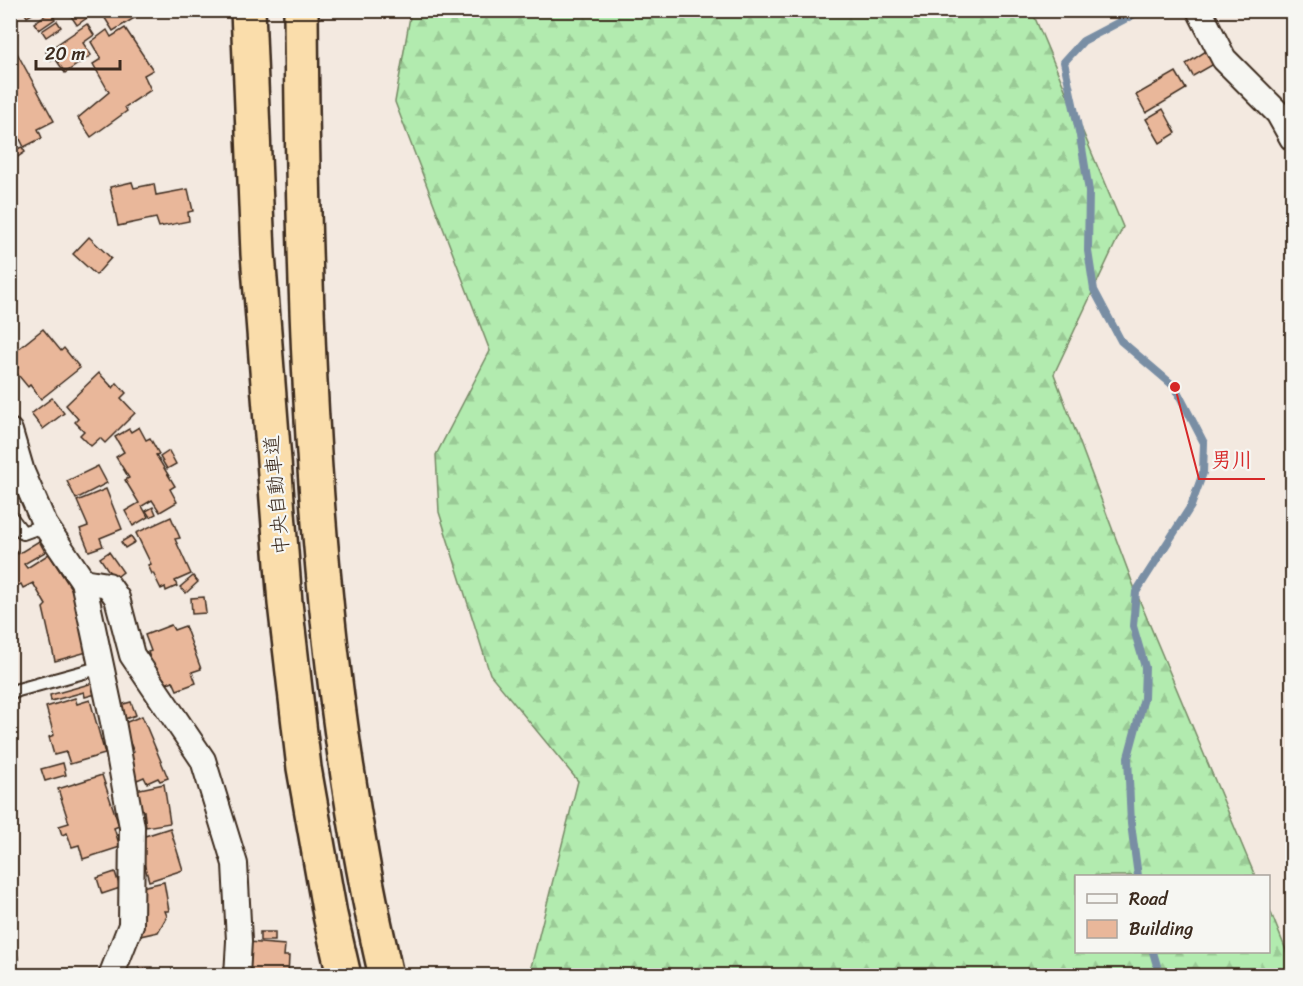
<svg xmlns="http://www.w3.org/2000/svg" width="1303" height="986" viewBox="0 0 1303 986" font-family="Sriracha,'Klee One',sans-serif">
<defs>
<pattern id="forest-firs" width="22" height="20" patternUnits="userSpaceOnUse" patternTransform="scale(1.5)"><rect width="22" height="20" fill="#b2ebaf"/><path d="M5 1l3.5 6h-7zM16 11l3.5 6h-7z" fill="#9aca96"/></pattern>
</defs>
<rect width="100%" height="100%" fill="#f3e9e0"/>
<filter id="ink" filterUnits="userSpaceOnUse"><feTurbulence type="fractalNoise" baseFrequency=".0167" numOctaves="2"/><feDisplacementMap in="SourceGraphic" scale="12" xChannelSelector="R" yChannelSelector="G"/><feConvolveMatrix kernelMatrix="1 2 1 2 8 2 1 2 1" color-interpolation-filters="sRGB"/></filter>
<g filter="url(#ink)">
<path fill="url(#forest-firs)" stroke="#768a66" stroke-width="1.5" d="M411,11H1032L1123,227L1054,374L1136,592L1255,876H1076V952H1268L1269,908L1292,965V975H529L578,781L490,674L439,512L436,455L490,351L395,102Z"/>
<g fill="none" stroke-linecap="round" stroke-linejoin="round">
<g stroke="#798ea4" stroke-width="8">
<path d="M1138,876L1131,824L1128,757L1144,698L1145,667L1133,626L1136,592L1191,506L1203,473L1204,443L1175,387L1121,341L1094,290L1088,251L1089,191L1080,136L1064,62L1083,41L1142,10"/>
<path d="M1153,952L1160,976"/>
</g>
</g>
<g fill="#e9b79a" stroke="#3b2a1e" stroke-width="1.5">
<path d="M23,10H39L27,17Z"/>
<path d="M72,10H98L77,25L69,13Z"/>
<path d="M111,10H139L141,14L113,31L103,15Z"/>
<path d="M50,12L55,19L39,30L34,23Z"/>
<path d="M57,21L61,27L46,37L42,31Z"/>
<path d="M87,24L94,35L83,43L91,55L65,73L55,58L51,60L46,52Z"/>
<path d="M125,28L153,70L144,75L151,90L125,107L127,111L91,137L78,118L109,92L93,64L101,59L91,42L107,30L111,37Z"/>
<path d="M1206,51L1214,64L1193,76L1186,64Z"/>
<path d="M17,53L54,121L38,129L42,138L24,147L20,139L10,144V56Z"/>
<path d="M1176,72L1186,89L1146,113L1136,95Z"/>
<path d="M1163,109L1176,133L1160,143L1146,119Z"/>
<path d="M14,142L17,149L22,147L25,152L10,162V144Z"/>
<path d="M132,182L134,188L154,184L156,195L188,189L193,211L188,212L189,221L159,227L156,218L118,226L110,187Z"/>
<path d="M89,237L111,258L96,275L73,254Z"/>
<path d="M43,329L61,351L64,348L80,368L41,399L30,385L28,387L14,370L18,368L12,361L15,358L12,354Z"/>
<path d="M99,373L113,388L117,383L126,393L121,398L135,413L105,443L100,438L91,446L80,435L84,431L75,422L78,419L66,405Z"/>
<path d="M52,398L64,413L43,429L31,414Z"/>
<path d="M139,427L146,440L150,438L159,454L156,455L175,486L170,489L177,502L160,512L152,500L142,506L148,517L133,526L125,511L139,503L125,480L129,478L116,457L124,452L115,437L129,429L131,432Z"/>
<path d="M169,451L176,464L167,469L160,457Z"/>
<path d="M98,466L107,483L76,499L67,481Z"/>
<path d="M106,489L122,529L100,538L103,546L89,551L80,529L88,526L77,501Z"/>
<path d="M153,507L156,514L150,517L146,511Z"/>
<path d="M171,517L180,538L175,539L191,574L175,581L177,586L166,591L165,587L161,589L153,573L152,574L148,565L151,564L136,533Z"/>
<path d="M131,536L135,542L125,548L121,542Z"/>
<path d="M10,540L18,554L39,541L45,552L24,564L27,568L49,554L76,596L87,652L55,661L43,608L46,605L33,583L23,588L21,584L11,589Z"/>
<path d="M109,552L123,572L114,579L100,558Z"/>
<path d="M193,576L198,582L186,593L180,587Z"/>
<path d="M204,597L206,613L192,614L191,598Z"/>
<path d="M10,600L14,606L17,628L13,631L16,635L10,638Z"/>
<path d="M171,625L174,630L185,626L201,669L192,672L196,683L177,690L173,681L165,684L164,679L158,681L148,652L151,651L145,635Z"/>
<path d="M93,683L96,694L85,697L84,692L51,701L50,695Z"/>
<path d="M75,698L77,704L90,700L105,754L70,764L66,752L54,755L49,737L54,735L46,707Z"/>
<path d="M131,702L136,715L125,719L120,705Z"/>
<path d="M142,716L168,778L160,781L158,778L147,783L144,777L137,780L129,762L130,755L134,752L122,724Z"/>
<path d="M63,763L66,775L45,781L41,769Z"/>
<path d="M102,775L119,826L114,828L120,847L83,859L79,845L72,847L67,833L62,835L59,826L69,823L58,789Z"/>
<path d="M164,784L170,823L146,827L144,811L139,812L135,790Z"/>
<path d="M170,828L183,870L149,881L138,843L142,837Z"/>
<path d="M115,872L120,888L102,894L97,878Z"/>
<path d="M164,882L169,911H165L167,916L158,932L140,936L138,926L137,888Z"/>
<rect x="260" y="932" width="15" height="9"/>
<path d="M248,942L285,945L284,956H289L288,976H249Z"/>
<rect x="139" y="967" width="13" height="9"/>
</g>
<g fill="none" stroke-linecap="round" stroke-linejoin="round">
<defs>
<g id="service">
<path d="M10,516L23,533L45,525"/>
<path d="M10,694L18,690L102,667"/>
<path d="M10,956L11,959"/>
</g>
<g id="minor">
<path d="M1199,10L1224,59L1278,113L1292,138"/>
<path d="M10,431L22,472L45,525L83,581L113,722L132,827L131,925L111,976"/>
<path d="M83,581L108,585L117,598L132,655L203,760L235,864L239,941L237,976"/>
</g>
<g id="motorway">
<path d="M248,10L258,254L285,603L304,768L330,915L344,976"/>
<path d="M301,10C303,333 313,660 386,976"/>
</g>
</defs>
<use href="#service" stroke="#3b2a1e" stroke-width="16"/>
<use href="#minor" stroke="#3b2a1e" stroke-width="28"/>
<use href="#motorway" stroke="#3b2a1e" stroke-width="38"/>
<use href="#service" stroke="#f6f6f2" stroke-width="12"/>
<use href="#minor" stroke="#f6f6f2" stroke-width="24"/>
<use href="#motorway" stroke="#faddab" stroke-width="33"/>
</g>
</g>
<g text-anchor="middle" stroke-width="4.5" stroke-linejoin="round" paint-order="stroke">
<g font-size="20" fill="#3b2a1e" stroke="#f6f6f2">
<text transform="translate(276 495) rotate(-95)" y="7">中央自動車道</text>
</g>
</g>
<path fill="none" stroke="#d62828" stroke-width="2" d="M1175 387L1199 479H1265"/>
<circle fill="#d62828" stroke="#f6f6f2" stroke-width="2" cx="1175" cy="387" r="6"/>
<g font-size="21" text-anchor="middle" font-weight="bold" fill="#d62828" stroke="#f6f6f2" stroke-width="4.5" stroke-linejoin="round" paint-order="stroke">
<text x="1232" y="467">男川</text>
</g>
<rect width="1303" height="986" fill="none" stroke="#f6f6f2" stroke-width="36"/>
<rect x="18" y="18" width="1267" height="950" fill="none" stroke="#3b2a1e" stroke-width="2" filter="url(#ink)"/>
<rect x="1075" y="875" width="195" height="78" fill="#f6f6f2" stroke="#aba49d" stroke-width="1.5"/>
<rect x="1087" y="894" width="30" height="9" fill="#f6f6f2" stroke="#aba49d" stroke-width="1.5"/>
<text x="1129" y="905" font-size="18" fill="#3b2a1e">Road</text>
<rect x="1087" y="920" width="30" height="18" fill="#e9b79a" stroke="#aba49d" stroke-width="1.5"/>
<text x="1129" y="935" font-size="18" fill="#3b2a1e">Building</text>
<path d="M36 60v9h84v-9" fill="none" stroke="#3b2a1e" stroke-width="3"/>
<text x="45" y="60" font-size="18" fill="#3b2a1e" stroke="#f6f6f2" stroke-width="4.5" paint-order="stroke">20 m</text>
</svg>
